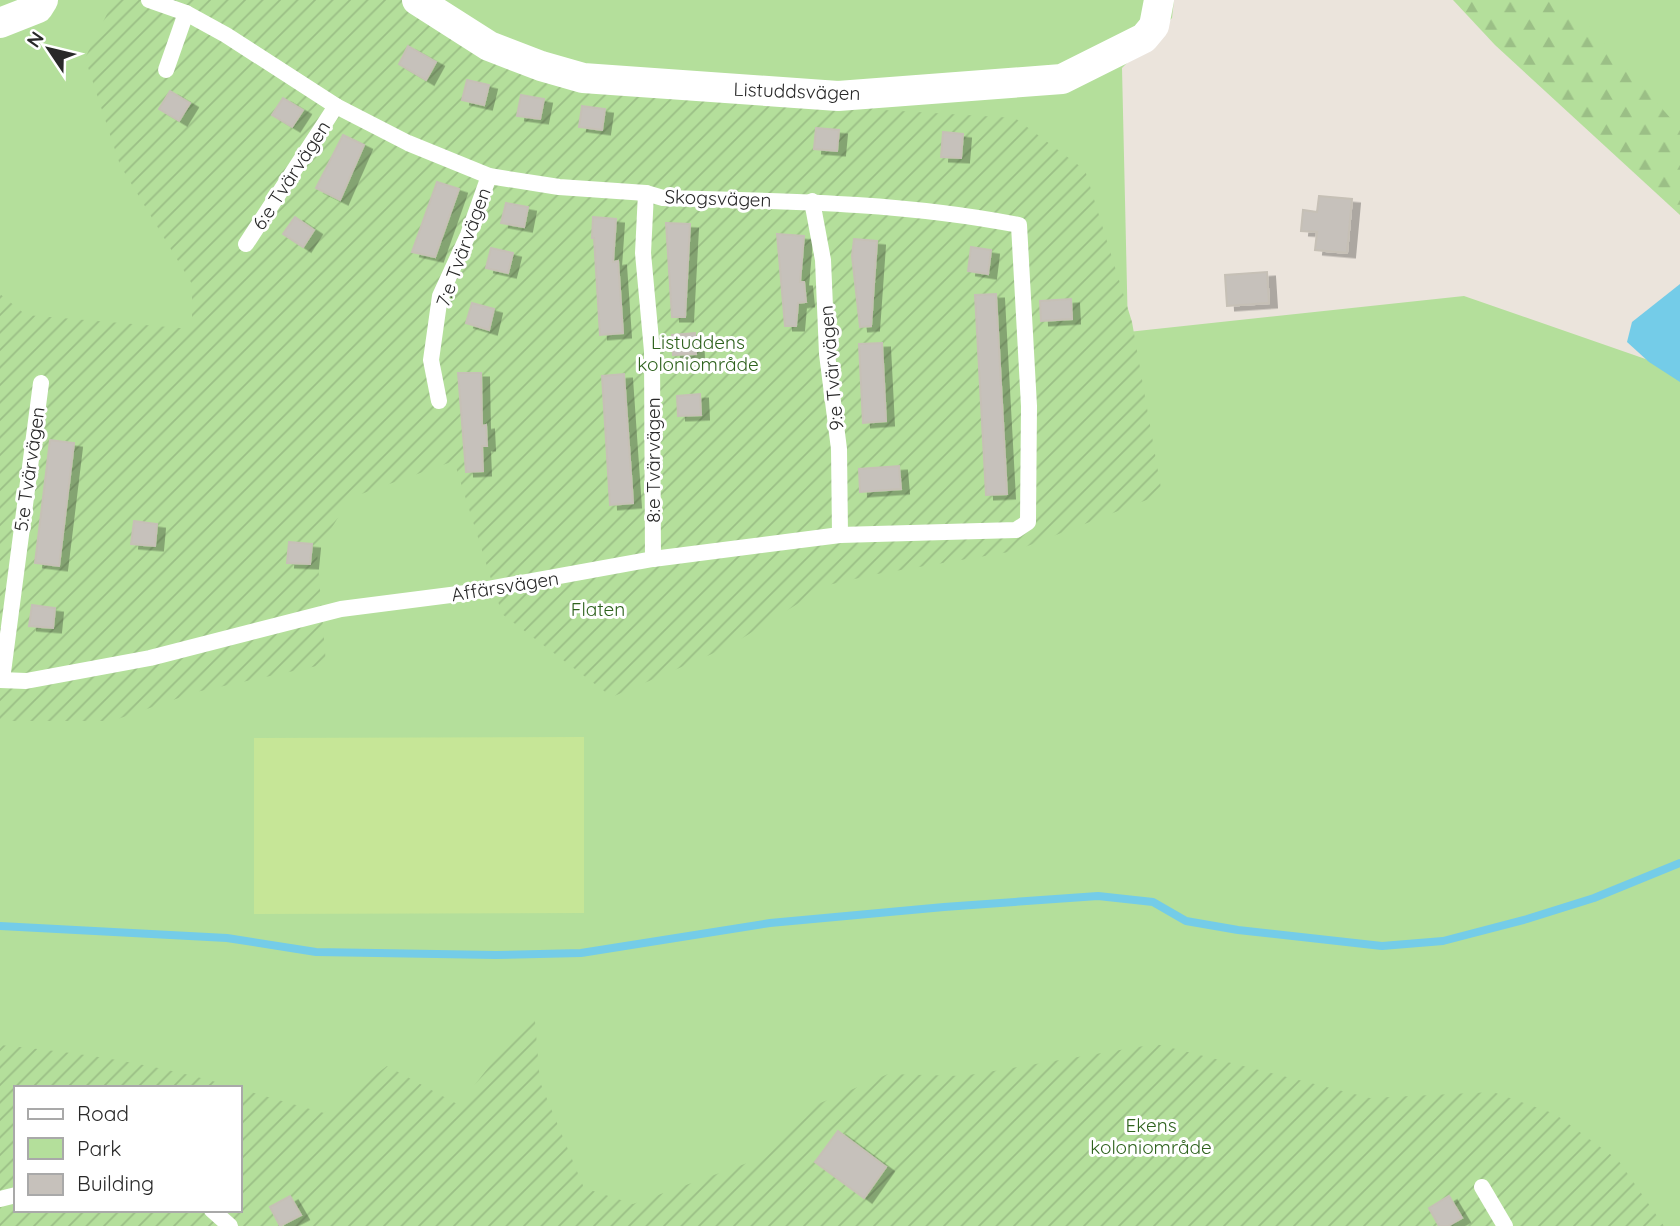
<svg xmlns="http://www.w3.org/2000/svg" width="1680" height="1226" viewBox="0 0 1680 1226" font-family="Quicksand,sans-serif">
<defs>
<pattern id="forest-firs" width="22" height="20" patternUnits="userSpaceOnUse" patternTransform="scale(1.75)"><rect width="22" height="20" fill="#b4df9b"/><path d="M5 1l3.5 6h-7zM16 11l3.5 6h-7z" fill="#9bbf86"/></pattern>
<pattern id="garden-furrows" width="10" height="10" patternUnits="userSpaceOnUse" patternTransform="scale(1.75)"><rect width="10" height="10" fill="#b4df9b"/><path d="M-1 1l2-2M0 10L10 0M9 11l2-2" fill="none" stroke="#9bbf86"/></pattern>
<filter id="shadow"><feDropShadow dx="8" dy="4.5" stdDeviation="0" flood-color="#0004"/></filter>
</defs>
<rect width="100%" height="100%" fill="#ebe4dc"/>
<path fill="url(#forest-firs)" d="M1453,0H1680V215L1495,45Z"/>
<g fill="#b4df9b" fill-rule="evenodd">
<path d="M0,0H1174L1172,18L1122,68L1128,332L1464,296L1680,371V1226H0ZM16,1088H240V1210H16Z"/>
<path d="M1566,0H1680V129Z"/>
</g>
<g fill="url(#garden-furrows)">
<path d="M114,0H417L541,66L838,96L884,110L1015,118L1085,170L1132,322L1162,494L1015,551L877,574L828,585L728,647L612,697L502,614L454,461L350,498L317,552L326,664L196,692L112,721H0V294L26,315L192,329V284L120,165L85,58Z"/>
<path d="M534,1009L540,1082L584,1188L633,1204L767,1156L818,1104L888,1074L963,1076L1156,1044L1370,1098L1493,1092L1555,1114L1618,1160L1664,1226H0V1045C84,1053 156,1064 237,1088H16V1210H240V1089L324,1113L387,1066L459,1105Z"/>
</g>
<path fill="#c6e697" d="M584,737V913L254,914V738Z"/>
<path fill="#74cce8" d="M1680,284V382L1649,362L1627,342L1632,322Z"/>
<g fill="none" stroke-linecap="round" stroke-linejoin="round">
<path stroke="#74cce8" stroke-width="8" d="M0,926L227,938L316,952L496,955L581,953L770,923L944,907L1098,896L1153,902L1186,921L1238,930L1382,946L1443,941L1527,919L1594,898L1680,863"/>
</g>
<g fill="#c6c1bb" stroke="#c6c0b6" stroke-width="2" filter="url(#shadow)">
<path d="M408,46L436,62L426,80L399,64Z"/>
<path d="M467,80L489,85L484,105L462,100Z"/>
<path d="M170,91L190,103L179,121L159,109Z"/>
<path d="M521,95L544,99L540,119L517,116Z"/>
<path d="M283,98L303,110L292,127L272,115Z"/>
<path d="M582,106L605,109L602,130L579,127Z"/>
<path d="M816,128L839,130L837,151L814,149Z"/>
<path d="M943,132L963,134L961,158L941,157Z"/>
<path d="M343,135L364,145L340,200L316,188Z"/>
<path d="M437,182L459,189L435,257L412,252Z"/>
<path d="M1319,196L1352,199L1347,253L1315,250L1317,232L1301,231L1303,210L1317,212Z"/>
<path d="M506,203L528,207L524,227L501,223Z"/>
<path d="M295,217L314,230L303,247L283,234Z"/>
<path d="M593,217L616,219L613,262L618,261L623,333L600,335L594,238H592Z"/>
<path d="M666,223L690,224L685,317H672Z"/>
<path d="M777,234L804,236L800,282H804L806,302L798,303L796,326H785Z"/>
<path d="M854,239L877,241L871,326L860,327L852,256Z"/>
<path d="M971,247L991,250L988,274L968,271Z"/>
<path d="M491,248L513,253L508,273L486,268Z"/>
<path d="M1267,272L1269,303L1227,306L1225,275Z"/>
<path d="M996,294L1007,494L986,495L975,295Z"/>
<path d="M1071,299L1072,319L1041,321L1040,301Z"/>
<path d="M472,303L494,309L489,330L466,323Z"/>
<path d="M695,333L696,354L673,355L672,335Z"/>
<path d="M882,343L886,421L863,423L859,344Z"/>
<path d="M458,373H481L482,426L486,425L487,446H482L483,471L466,472Z"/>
<path d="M624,374L633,503L610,505L602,376Z"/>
<path d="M700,394L701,415L678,416L677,396Z"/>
<path d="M50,440L74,443L59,566L35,563Z"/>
<path d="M899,466L901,489L860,492L859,469Z"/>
<path d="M134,521L157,524L155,546L131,544Z"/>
<path d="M289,542L312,544L310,564L287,563Z"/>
<path d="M32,605L55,608L53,628L29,626Z"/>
<path d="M838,1131L886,1167L864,1198L815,1162Z"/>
<path d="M290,1196L301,1215L280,1226L270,1207Z"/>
<path d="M1449,1196L1462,1218L1448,1226H1439L1429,1208Z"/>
</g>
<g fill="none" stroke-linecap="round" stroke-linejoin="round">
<g stroke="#fff" stroke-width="16">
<path d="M166,70L186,13"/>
<path d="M646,193L643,253L652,351L653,559"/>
<path d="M812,201L823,260L827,354L839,449L840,535"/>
<path d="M246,244L336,106"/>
<path d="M439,401L431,360L440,296L468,235L489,176"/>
<path d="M0,680L26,681L150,658L341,609L466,593L653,559L840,535L1016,530L1028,522L1029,406L1019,225C902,202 783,201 663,198L646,193L559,187L489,176L408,143L336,106L226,35L186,13L149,0"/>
<path d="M2,680L41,383"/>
<path d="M1482,1187L1505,1226"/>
<path d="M0,1199L16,1195"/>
<path d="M212,1210L230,1226"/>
</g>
<g stroke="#fff" stroke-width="30">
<path d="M417,0L489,46L541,66L583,78L838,96L1062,79L1144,38L1154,26L1159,0"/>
<path d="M0,23L38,8L43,0"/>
</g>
</g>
<g text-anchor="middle" stroke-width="6" stroke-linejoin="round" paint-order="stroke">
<g font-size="19" fill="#292929" stroke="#fff">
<text transform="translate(797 91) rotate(2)" y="7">Listuddsvägen</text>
<text transform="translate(291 175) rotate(-57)" y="7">6:e Tvärvägen</text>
<text transform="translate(718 198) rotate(2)" y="7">Skogsvägen</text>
<text transform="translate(463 247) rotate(-70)" y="7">7:e Tvärvägen</text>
<text transform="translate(831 368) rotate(-95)" y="7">9:e Tvärvägen</text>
<text transform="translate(653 460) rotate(-90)" y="7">8:e Tvärvägen</text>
<text transform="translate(29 469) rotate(-82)" y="7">5:e Tvärvägen</text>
<text transform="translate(505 586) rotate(-9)" y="7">Affärsvägen</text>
</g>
<g font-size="19" fill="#2e621d" stroke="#fff">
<text x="698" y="349">Listuddens<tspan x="698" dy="22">koloniområde</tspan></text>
<text x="598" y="616">Flaten</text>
<text x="1151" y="1132">Ekens<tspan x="1151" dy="22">koloniområde</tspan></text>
</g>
</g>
<rect x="14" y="1086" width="228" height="126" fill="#ffffff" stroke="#a9a9a9" stroke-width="2"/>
<rect x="28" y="1109" width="35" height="10" fill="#ffffff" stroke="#a9a9a9" stroke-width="2"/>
<text x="77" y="1121" font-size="21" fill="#292929">Road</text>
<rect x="28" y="1138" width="35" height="21" fill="#b4df9b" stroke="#a9a9a9" stroke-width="2"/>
<text x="77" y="1156" font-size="21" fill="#292929">Park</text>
<rect x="28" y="1174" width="35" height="21" fill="#c6c1bb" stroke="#a9a9a9" stroke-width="2"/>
<text x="77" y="1191" font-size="21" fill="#292929">Building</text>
<g transform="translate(49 49) rotate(305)" stroke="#ffffff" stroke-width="5" paint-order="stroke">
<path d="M0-5L12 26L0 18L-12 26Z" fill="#292929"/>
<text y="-10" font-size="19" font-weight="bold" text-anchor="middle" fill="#292929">N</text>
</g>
</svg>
